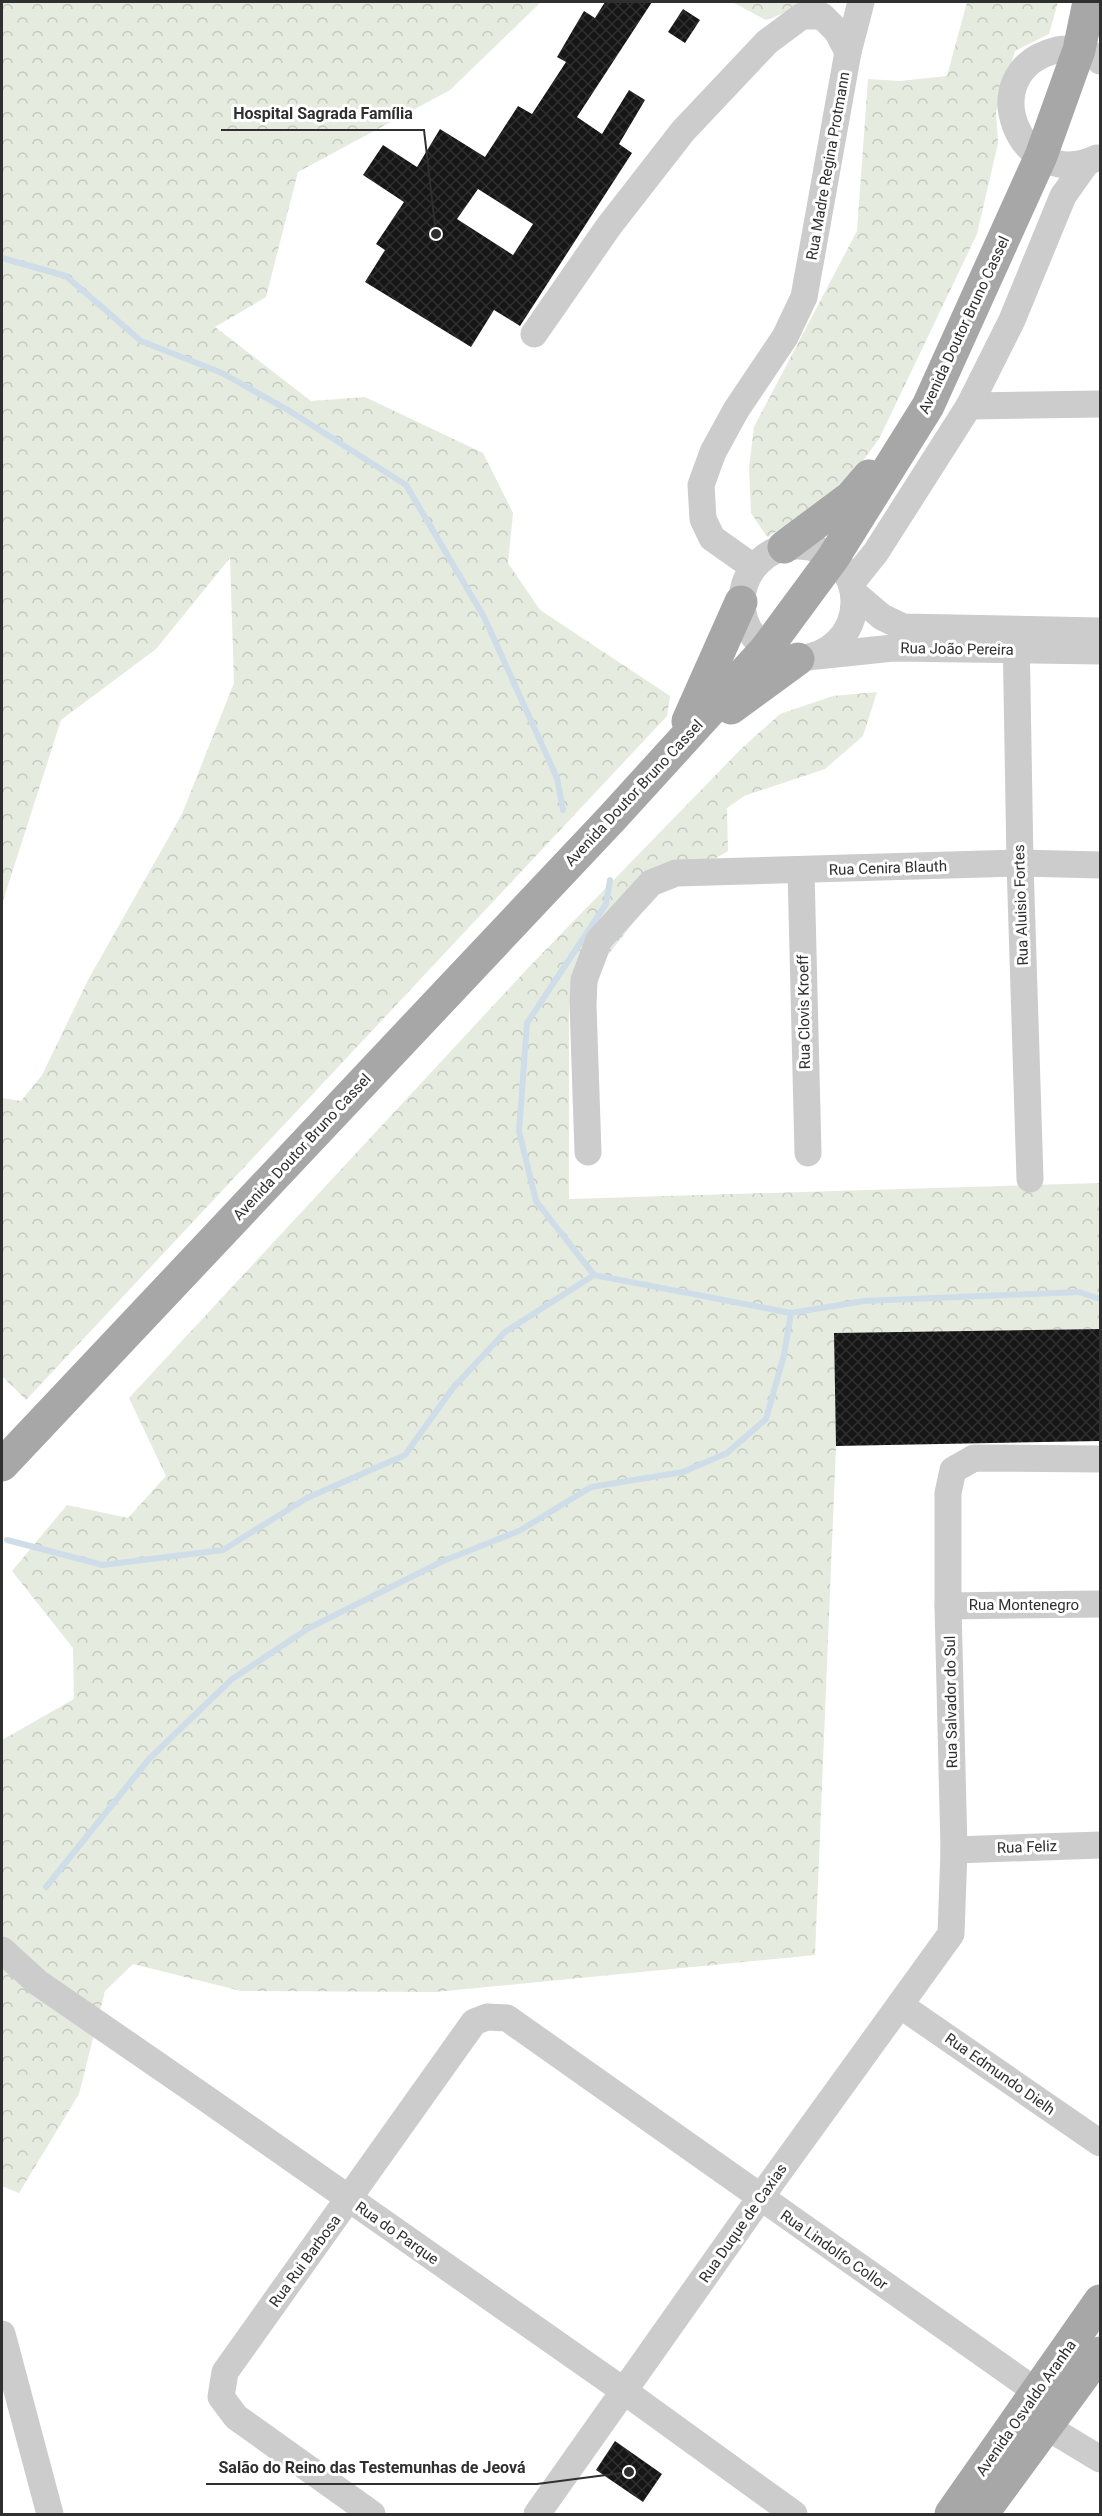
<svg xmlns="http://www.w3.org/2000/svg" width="1102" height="2516" viewBox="0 0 1102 2516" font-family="Roboto,sans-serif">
<defs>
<pattern id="forest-crowns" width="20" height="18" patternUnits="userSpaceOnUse" patternTransform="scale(1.5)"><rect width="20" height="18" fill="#e5ebdf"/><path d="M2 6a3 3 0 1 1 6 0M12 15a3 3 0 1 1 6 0" fill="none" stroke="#c5cac0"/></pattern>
<pattern id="building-cross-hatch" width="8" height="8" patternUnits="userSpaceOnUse" patternTransform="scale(1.5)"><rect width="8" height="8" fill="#161616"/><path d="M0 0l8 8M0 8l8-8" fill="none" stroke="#303030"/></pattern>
</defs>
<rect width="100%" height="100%" fill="#fff"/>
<g fill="url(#forest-crowns)">
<path d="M2,2H541L450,90L298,172L266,297L215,327L311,401L365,397L483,453L513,513L508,563L540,610L670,696L667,716L26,1400L2,1376V1098L21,1101L42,1075L88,980L182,814L234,683L230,558L156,649L61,720L2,904Z"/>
<path d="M732,2H812L766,20Z"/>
<path d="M967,2H1058L1049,34L1015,51L996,112L998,143L977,234L879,439L837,496L767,537L751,513L749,468L754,427L857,231L868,79L900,81L947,76Z"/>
<path d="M877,692L863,736L825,769L744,796L727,808L728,851L657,893L569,1004V1199L1100,1183V1329L834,1334L836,1446L815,1955L435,1992L241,1991L133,1964L105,1991L79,2094L19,2193L2,2186V1740L74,1699L73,1648L12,1571L67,1505L128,1518L166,1476L129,1398L528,968L741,749L780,714L833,696Z"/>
</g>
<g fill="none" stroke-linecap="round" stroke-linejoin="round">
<g stroke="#cedde8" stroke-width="6">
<path d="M2,258L66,276L141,341L222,373L288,410L406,485L484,617L557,778L563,810"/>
<path d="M610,880L606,904L527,1023L519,1131L536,1201L594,1275L791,1313L864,1301L1079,1292L1100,1299"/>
<path d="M7,1540L103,1565L223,1550L307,1498L405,1455L453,1388L505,1332L594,1275"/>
<path d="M46,1887L149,1759L232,1679L309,1628L443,1561L519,1531L591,1487L683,1472L727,1453L766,1419L784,1355L791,1313"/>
</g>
</g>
<g fill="url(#building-cross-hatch)" fill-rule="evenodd">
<path d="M605,2H652L577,117L602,134L629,90L645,100L619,144L632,153L520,326L494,310L471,347L365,282L385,250L376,244L404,202L363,175L383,145L417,167L440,129L485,157L518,106L532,114L566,62L557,57L584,11L595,18ZM478,189L533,224L513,255L457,219Z"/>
<path d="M683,9L700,20L685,43L668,32Z"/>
<path d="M1101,1329V1441L836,1446L834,1333Z"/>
<path d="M615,2441L662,2474L643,2502L596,2470Z"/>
</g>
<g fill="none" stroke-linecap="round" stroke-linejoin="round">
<g stroke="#ccc" stroke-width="27">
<path d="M848,52L861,2"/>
<path d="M1097,158C1020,195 970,71 1057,50C1073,47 1089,50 1100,61"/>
<path d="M534,334L609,226L683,131L767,42L802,16H822L837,31L848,52L804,297L785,337L736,410L713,452L701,485L703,519L712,538L753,567"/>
<path d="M969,406L1100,404"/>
<circle cx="798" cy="602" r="56"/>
<path d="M852,582L876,552L969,406L1012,320L1063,196L1087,162"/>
<path d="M855,594L882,617L903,627L1100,631"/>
<path d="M1016,630L1020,863L1030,1179"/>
<path d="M817,656L893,648L1100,651"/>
<path d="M801,871L808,1153"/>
<path d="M588,1152L583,1005L584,980L599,940L651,883L676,873L1020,863L1100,865"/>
<path d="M948,1606L1100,1604"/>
<path d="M954,1850L1100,1845"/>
<path d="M2,1950L37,1982L201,2095L624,2391L794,2514"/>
<path d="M900,2005L1100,2143"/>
<path d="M2,2334L50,2514"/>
<path d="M1047,2427L1100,2459"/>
<path d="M372,2514L236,2417L221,2397L225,2372L474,2022L487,2017L507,2018L1037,2392L1051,2404"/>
<path d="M537,2514L760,2198L951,1934L954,1850L948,1606V1493L953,1470L974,1458L1100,1459"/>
</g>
<g stroke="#a7a7a7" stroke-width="33">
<path d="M784,547L851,497L869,476"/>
<path d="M731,708L798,659"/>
<path d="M688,721L741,602"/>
<path d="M2,1465L612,818L766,649L833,558L928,406L1041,156L1079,50L1089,2"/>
<path d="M951,2514L1100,2301"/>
<path d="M982,2514L1100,2353"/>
</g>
</g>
<g text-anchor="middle" stroke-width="6" stroke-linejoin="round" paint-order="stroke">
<g font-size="15" fill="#2f2f2f" stroke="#fff">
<text transform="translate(828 166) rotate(-80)" y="5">Rua Madre Regina Protmann</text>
<text transform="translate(964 325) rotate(-65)" y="5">Avenida Doutor Bruno Cassel</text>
<text transform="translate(957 649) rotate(1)" y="5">Rua João Pereira</text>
<text transform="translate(634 793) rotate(-47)" y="5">Avenida Doutor Bruno Cassel</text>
<text transform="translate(888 868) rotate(-2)" y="5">Rua Cenira Blauth</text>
<text transform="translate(1021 905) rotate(-92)" y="5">Rua Aluisio Fortes</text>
<text transform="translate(804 1012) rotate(-91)" y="5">Rua Clovis Kroeff</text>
<text transform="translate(302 1147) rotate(-47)" y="5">Avenida Doutor Bruno Cassel</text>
<text x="1024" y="1610">Rua Montenegro</text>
<text transform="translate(951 1702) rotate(-91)" y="5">Rua Salvador do Sul</text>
<text transform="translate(1027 1847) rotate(-2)" y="5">Rua Feliz</text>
<text transform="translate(1000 2074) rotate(35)" y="5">Rua Edmundo Dielh</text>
<text transform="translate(743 2223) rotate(-55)" y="5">Rua Duque de Caxias</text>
<text transform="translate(397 2233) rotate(35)" y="5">Rua do Parque</text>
<text transform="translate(834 2250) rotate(35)" y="5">Rua Lindolfo Collor</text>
<text transform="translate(305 2261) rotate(-54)" y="5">Rua Rui Barbosa</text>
<text transform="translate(1026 2408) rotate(-55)" y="5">Avenida Osvaldo Aranha</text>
</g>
</g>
<path fill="none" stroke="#2f2f2f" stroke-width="2" d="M436 234L424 130H221M629 2472L537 2484H206"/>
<g fill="#2f2f2f" stroke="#fff" stroke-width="2">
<circle cx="436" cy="234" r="6"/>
<circle cx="629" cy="2472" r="6"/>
</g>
<g font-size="16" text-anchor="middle" font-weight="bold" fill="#2f2f2f" stroke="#fff" stroke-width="6" stroke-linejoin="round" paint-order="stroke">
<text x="323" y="119">Hospital Sagrada Família</text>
<text x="372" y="2473">Salão do Reino das Testemunhas de Jeová</text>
</g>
<rect width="1102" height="2516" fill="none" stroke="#2f2f2f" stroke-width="6"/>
</svg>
